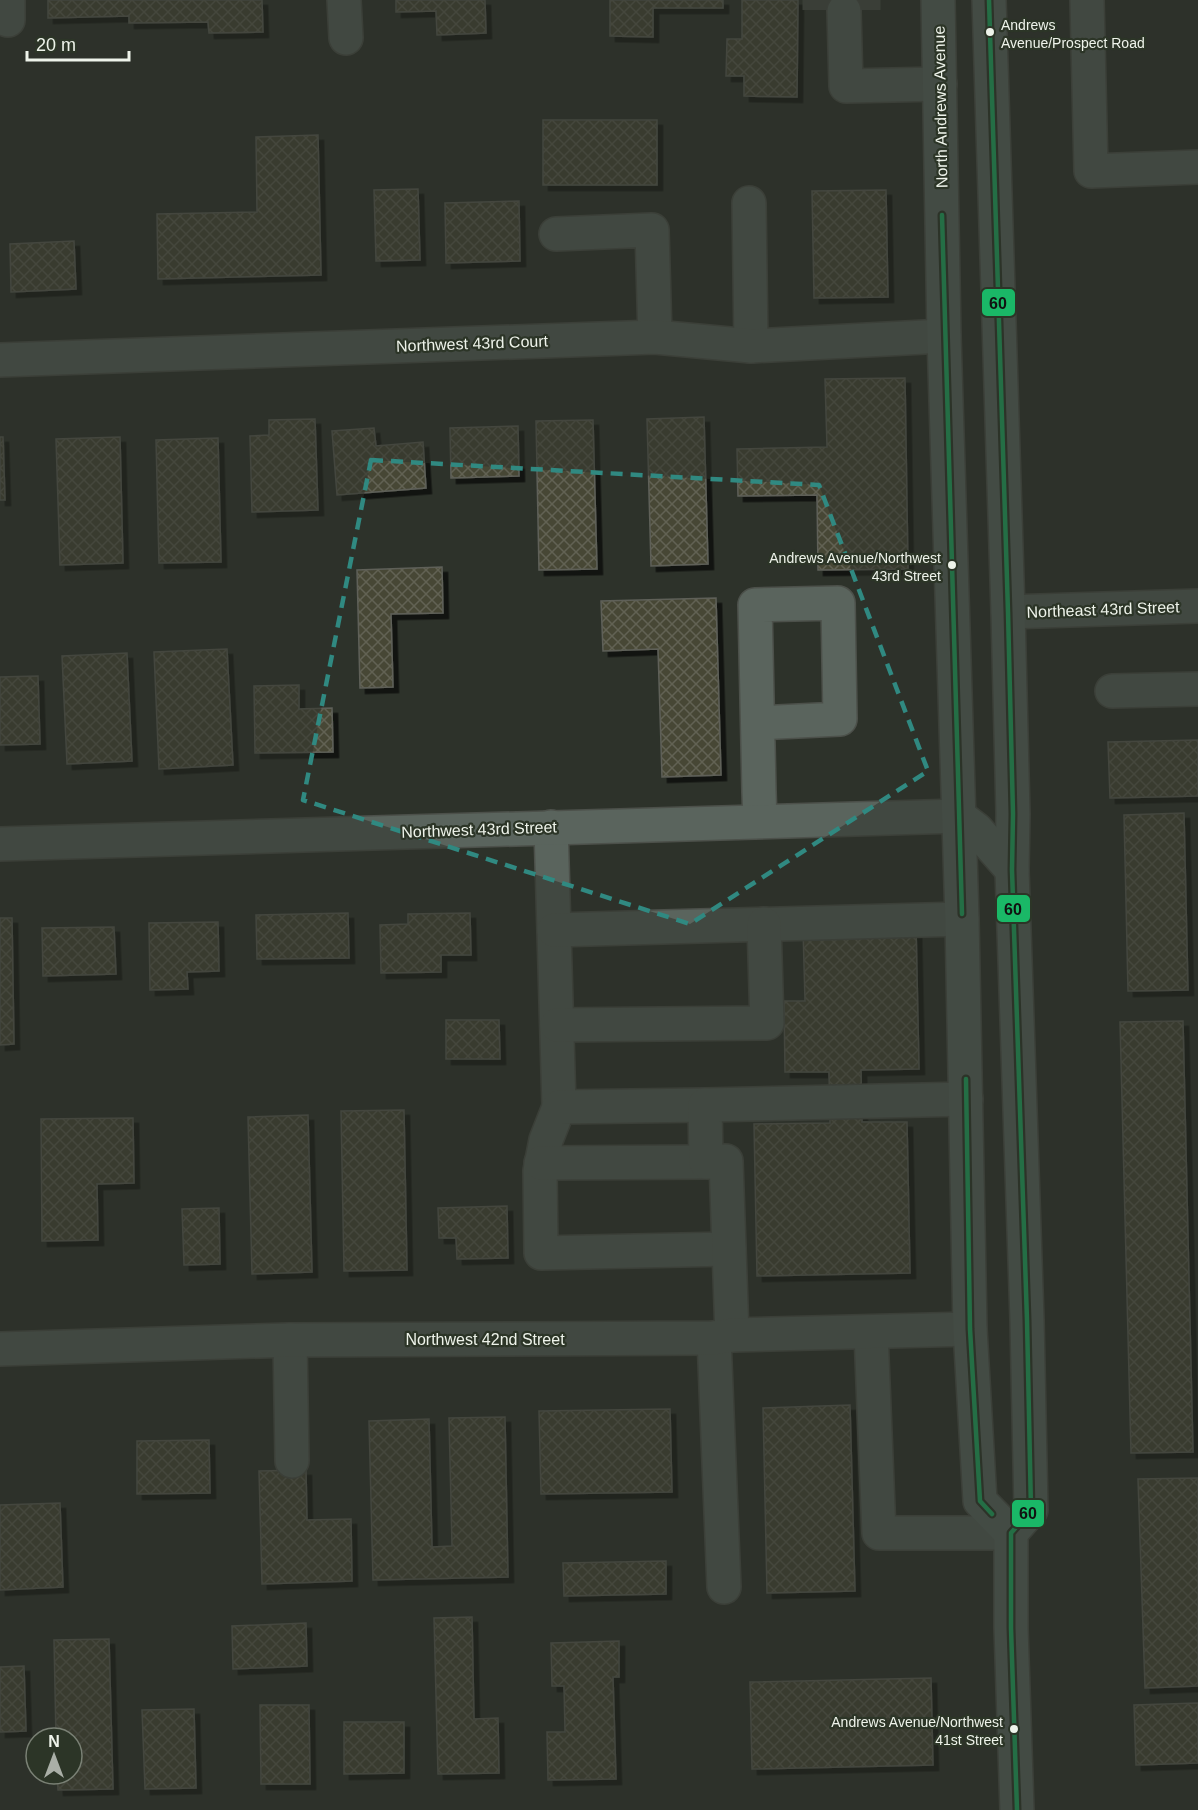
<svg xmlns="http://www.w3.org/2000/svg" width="1198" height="1810" viewBox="0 0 1198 1810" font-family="Arial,sans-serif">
<defs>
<pattern id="building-cross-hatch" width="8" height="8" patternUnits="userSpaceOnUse" patternTransform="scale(1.5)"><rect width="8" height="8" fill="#474736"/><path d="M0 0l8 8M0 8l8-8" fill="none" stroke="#626253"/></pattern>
<filter id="shadow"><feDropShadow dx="5.5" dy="5.5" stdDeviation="0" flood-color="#0009"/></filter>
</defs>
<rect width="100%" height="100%" fill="#2d322a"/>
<g fill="url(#building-cross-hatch)" stroke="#5e6059" stroke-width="1.5" filter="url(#shadow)">
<path d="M48,0H262L263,32L209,33L208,22L129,23V16L48,18Z"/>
<path d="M396,0H485L486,33L437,35L436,11L396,12Z"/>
<path d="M610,0H723V8H653V37L610,36Z"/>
<path d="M742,0H798L797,97L744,96V76H726L727,39H742Z"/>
<rect x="543" y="120" width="114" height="65"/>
<path d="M318,135L321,275L158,279L157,214L257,212L256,137Z"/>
<path d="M418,189L420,260L376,261L374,190Z"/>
<path d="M886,190L888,297L814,298L812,191Z"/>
<path d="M519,201L520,261L446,263L445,203Z"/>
<path d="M74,241L76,289L11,292L10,244Z"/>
<path d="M905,378L908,569L818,570L817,495L738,496L737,449L827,447L825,379Z"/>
<path d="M704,417L708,564L651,566L647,419Z"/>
<path d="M315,419L318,510L252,512L250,436L269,435V420Z"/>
<path d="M593,420L597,569L539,570L536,421Z"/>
<path d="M518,426L519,476L451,478L450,428Z"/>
<path d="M374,428L376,446L423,442L426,488L337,495L332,431Z"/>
<path d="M0,437H3L5,500H0Z"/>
<path d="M120,437L123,563L60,565L56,439Z"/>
<path d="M218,438L221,562L159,563L156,440Z"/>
<path d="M442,567L443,613L391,614L393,687L360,688L357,570Z"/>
<path d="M716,598L721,775L662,777L658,649L603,651L601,601Z"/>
<path d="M227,649L233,765L159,769L154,652Z"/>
<path d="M127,653L132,761L67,764L62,656Z"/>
<path d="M38,676L40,744L0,745V677Z"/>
<path d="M299,685V709L332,708L333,752L255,753L254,686Z"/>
<path d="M1198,740V796L1110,798L1108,742Z"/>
<path d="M1184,813L1188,990L1128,991L1124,815Z"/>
<path d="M348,913L349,958L257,959L256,915Z"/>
<path d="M470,913L471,955H441V972L381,973L380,925L408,924V914Z"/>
<path d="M0,918H12L14,1044L0,1045Z"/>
<path d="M218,922L219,971L187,972L188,989L150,990L149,923Z"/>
<path d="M916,926L919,1069L861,1070L862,1122H907L910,1273L757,1276L754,1124L830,1123L829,1072H785L784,1001H805L803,928Z"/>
<path d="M114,927L116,974L43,976L42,928Z"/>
<path d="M446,1020H499L500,1059H446Z"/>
<path d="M1183,1021L1193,1452L1131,1453L1120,1022Z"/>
<path d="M404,1110L407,1270L344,1271L341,1111Z"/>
<path d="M308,1115L312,1272L252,1274L248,1117Z"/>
<path d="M133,1118L134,1183L97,1184L98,1240L42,1241L41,1119Z"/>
<path d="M507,1206L508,1258L457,1259L456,1238H439L438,1208Z"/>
<path d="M219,1208L220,1264L184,1265L182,1209Z"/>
<path d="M850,1405L855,1591L767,1593L763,1408Z"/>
<path d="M670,1409L672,1492L541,1494L539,1411Z"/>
<path d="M505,1417L508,1577L373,1580L369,1421L429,1419L432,1547L452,1546L449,1418Z"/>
<path d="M209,1440L210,1493L137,1494V1441Z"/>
<path d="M306,1470L307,1520L351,1519L352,1581L262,1584L259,1471Z"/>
<path d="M1198,1478V1686L1145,1688L1138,1479Z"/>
<path d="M60,1503L63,1587L0,1590V1505Z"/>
<path d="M666,1561V1594L564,1596L563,1563Z"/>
<path d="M472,1617L474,1719L498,1718L499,1773L438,1774L434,1618Z"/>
<path d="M306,1623L307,1666L233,1669L232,1626Z"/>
<path d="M109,1639L113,1789L58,1790L57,1774H72V1738H56L54,1640Z"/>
<path d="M619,1641V1677H613L616,1779L548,1780L547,1732H565L564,1686H552L551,1643Z"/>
<path d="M24,1666L26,1731L0,1732V1667Z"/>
<path d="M931,1678L933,1765L752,1769L750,1682Z"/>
<path d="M1198,1703V1763L1136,1765L1134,1705Z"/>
<path d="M260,1705H309L310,1784H261Z"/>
<path d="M194,1709L196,1788L145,1789L142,1710Z"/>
<path d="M344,1722H404V1773L344,1774Z"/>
</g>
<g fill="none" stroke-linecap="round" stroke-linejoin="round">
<g stroke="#4a4f47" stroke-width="33" stroke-dasharray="33 16" stroke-linecap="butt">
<path d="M819,0V10"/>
<path d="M864,0V10"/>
</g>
<defs>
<g id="minor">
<path d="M8,0V20"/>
<path d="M344,0L346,38"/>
<path d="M1087,0L1091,171L1198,167"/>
<path d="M844,11L846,86L940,84"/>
<path d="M749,203L751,346"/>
<path d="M556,234L652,230L655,337"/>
<path d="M0,360L655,337L751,346L944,336"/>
<path d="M1008,612L1198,606"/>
<path d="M1112,691L1198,689"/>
<path d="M758,723L840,719L838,603L755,605L759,792L760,821"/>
<path d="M551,827L559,1107"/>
<path d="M0,844L959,816"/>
<path d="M554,930L962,919"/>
<path d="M557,1025L767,1023L764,924"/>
<path d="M705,1105L559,1107L546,1140L540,1171L541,1253L729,1249"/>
<path d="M541,1163L706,1162"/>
<path d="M871,1333L879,1533H1011"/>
<path d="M732,1335L726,1161L706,1162L705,1105L966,1099"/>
<path d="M714,1338L724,1587"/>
<path d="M290,1340L292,1461"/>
<path d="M0,1349L290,1340L714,1338L732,1335L970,1329"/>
</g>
<g id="major">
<path d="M938,0L944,336L962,919L970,1329L980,1501L1011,1533"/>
<path d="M989,0L1008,612L1013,814L1012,870L1027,1320L1031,1510L1011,1533V1628L1017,1810"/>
<path d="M959,816L976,829L1012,870"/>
</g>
</defs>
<use href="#minor" stroke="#4c504a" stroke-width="36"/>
<use href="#major" stroke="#4c504a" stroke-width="36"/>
<use href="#minor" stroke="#5a645d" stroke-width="33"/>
<use href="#major" stroke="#5e6b65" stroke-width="33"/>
<defs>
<g id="bus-1">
<path d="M989,0L1008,612L1013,814L1012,870L1027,1320L1031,1510L1011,1533V1628L1017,1810"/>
<path d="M942,215L962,914"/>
<path d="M966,1079L970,1329L980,1501L992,1514"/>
</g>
</defs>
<use href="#bus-1" stroke="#2c3527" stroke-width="9"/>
<use href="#bus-1" stroke="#1ab867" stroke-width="4.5"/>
</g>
<path d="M0 0H1198V1810H0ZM371,460L819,485L928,771L690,924L303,800Z" fill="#2d322a" fill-opacity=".55" fill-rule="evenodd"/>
<path fill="none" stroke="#308981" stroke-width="4.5" stroke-dasharray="12 8" stroke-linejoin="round" d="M371,460L819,485L928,771L690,924L303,800Z"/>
<g fill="#eef3ea" stroke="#2c3527" stroke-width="2">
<circle cx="990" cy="32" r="5"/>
<circle cx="952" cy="565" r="5"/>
<circle cx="1014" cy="1729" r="5"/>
</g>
<g text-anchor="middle" stroke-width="4.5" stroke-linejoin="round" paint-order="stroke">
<g font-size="14" fill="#eef3ea" stroke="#2c3527" text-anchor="end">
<text x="1001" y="30" text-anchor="start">Andrews<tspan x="1001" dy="18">Avenue/Prospect Road</tspan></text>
<text x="941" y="563">Andrews Avenue/Northwest<tspan x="941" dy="18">43rd Street</tspan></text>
<text x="1003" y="1727">Andrews Avenue/Northwest<tspan x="1003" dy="18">41st Street</tspan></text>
</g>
<g font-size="16" fill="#eef3ea" stroke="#2c3527">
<text transform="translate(940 107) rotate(-91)" y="6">North Andrews Avenue</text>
<text transform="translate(472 343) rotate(-2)" y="6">Northwest 43rd Court</text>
<text transform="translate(1103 609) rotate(-2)" y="6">Northeast 43rd Street</text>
<text transform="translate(479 829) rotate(-2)" y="6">Northwest 43rd Street</text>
<text x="485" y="1345">Northwest 42nd Street</text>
</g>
</g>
<g stroke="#2c3527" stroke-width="2">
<rect x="981" y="288" width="35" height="29" rx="6" fill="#1ab867"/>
<rect x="996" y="894" width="35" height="29" rx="6" fill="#1ab867"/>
<rect x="1011" y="1499" width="34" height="29" rx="6" fill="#1ab867"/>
</g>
<g font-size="16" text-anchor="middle" font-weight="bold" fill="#111">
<text x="998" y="309">60</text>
<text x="1013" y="915">60</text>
<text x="1028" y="1519">60</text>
</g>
<g transform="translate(54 1756)"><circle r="28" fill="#2c3527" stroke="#7a8175" stroke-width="1.5"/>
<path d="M0-4.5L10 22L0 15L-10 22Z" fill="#aaafa7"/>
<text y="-9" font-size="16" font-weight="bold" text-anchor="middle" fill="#eef3ea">N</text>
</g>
<path d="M27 51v9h102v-9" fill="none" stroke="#eef3ea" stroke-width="3"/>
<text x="36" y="51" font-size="18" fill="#eef3ea" stroke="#2c3527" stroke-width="4.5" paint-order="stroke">20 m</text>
</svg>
